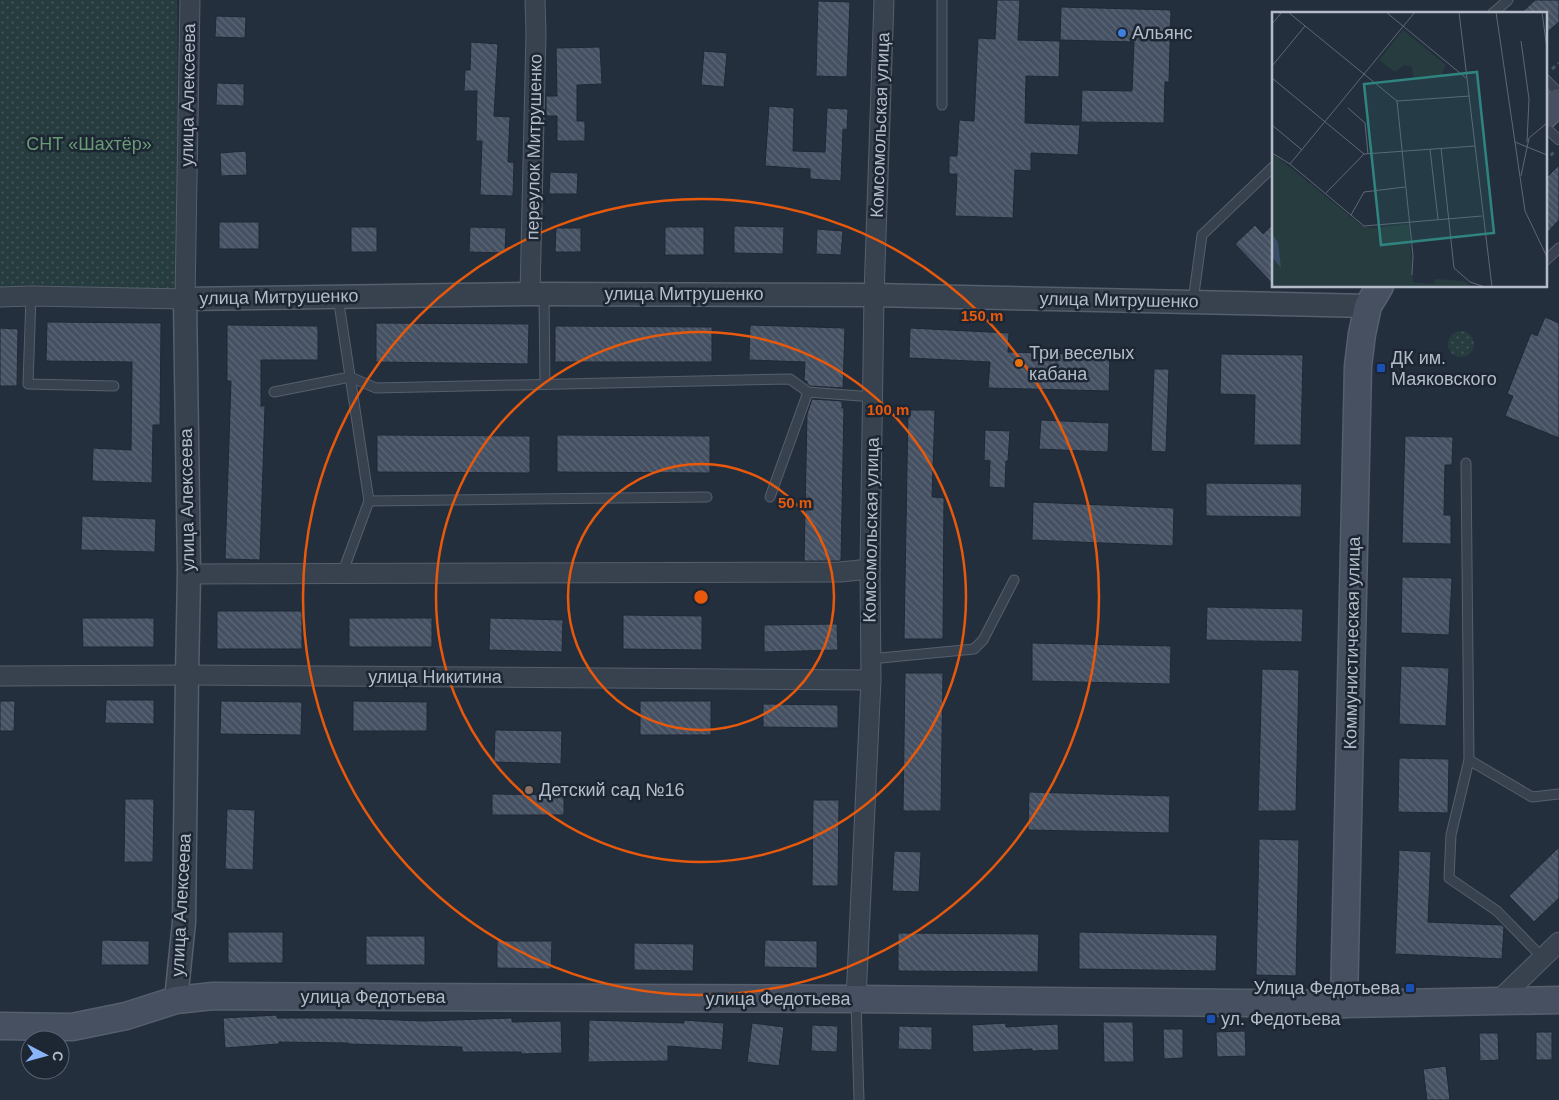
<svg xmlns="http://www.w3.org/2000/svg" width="1559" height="1100" viewBox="0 0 1559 1100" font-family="Arial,sans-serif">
<defs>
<pattern id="grass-dots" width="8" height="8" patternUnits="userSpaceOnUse" patternTransform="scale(1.25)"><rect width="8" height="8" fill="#263c3f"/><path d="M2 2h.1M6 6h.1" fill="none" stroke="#435659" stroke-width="1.8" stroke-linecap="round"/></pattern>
<pattern id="building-back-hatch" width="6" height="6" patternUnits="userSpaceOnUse" patternTransform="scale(1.25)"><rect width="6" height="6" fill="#455162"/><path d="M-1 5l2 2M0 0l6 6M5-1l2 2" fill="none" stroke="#5d6877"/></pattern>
</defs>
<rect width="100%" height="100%" fill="#242f3e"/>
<g fill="url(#grass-dots)">
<path d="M0,0H177L178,288L0,295Z"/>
<circle cx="1461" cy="344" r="13"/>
</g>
<g fill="url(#building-back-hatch)" stroke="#1f2835">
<path d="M997,0H1020L1018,40L1060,41L1059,77L1026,76L1025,123L1080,125L1078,155L1031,153V171L1015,170L1013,218L955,216L957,174H949V156H957L959,120L974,121L978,38L995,39Z"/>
<path d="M1535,0H1559V22L1545,34V14H1520Z"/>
<path d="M818,1L850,2L847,77L816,76Z"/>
<path d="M1061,7L1171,10L1169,82H1165L1164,123L1081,122L1082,90L1132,91L1134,42L1060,40Z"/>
<path d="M216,16L246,17L245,38L215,37Z"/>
<path d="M471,42L498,44L494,116L510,117L508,162H514L513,196L480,195L482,141H476L477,91H464L465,70H470Z"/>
<path d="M600,47L602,84L577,85V121H585V141H557V116H546V96H557L556,48Z"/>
<path d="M704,51L727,53L724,87L701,85Z"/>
<path d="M217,83L244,84V106L216,105Z"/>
<path d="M769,106L794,108L793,151L825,152L827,108L848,109L847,130L843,129L841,181L810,179V169L765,166Z"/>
<path d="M246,151L247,175L221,176L220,153Z"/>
<path d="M1559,165V220L1545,235V179Z"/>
<path d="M550,172L578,173L577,194H549Z"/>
<rect x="219" y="222" width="40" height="27"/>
<path d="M1273,224V284L1235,244L1255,225L1263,234Z"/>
<path d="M734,226L784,227L783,254L734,253Z"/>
<rect x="351" y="227" width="26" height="25"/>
<path d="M470,227L506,228L505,253L469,252Z"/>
<rect x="665" y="227" width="39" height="28"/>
<path d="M556,228H581V252H555Z"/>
<path d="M817,229L843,231L841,255L816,254Z"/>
<path d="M1545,317L1559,323V438L1505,416L1513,396L1507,394L1531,333L1537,336Z"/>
<path d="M47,322L161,323L160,425H153L152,483L92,481L93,448L131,450L132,362L46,361Z"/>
<path d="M376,323L529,324L528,364L376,362Z"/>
<path d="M227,325L318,326V360H261V406H265L260,560L225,559L231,381H227Z"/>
<path d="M750,325L845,328L843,388L810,386L807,384V381H804L805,362L749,360Z"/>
<path d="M555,326L712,327V362H555Z"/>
<path d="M0,328L18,329L17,386H0Z"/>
<path d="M910,328L1009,333L1008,352L1110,355L1109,391L988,388L990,362L909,358Z"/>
<path d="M1221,354L1303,355L1301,445H1254L1255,395L1220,394Z"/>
<path d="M1154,369H1169L1166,452L1151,451Z"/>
<path d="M812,399L842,401V408H844L841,561H804L807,414Z"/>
<path d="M908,410H935L932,497L944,498L943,639H904Z"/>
<path d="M1041,420L1109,423L1108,452L1039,449Z"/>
<path d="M985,430L1010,431L1008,461H1006L1005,488L989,487L990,461L984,460Z"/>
<path d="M377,435L530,436V473L377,472Z"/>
<path d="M557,435L710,436V473L557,472Z"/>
<path d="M1405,436L1453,437L1452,465H1445L1444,515H1451V544L1402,543Z"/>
<path d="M1206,483L1302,484L1301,517L1206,516Z"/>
<path d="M1033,502L1174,508L1173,546L1032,540Z"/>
<path d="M82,516L156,519L155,552L81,550Z"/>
<path d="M1402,577L1452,578L1449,635L1401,633Z"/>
<path d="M1207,607L1303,609L1302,642L1206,640Z"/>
<rect x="217" y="611" width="85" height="38"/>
<path d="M623,615L702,616V650L623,649Z"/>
<path d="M82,618H154V647H83Z"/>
<rect x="349" y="618" width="83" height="29"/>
<path d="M490,618L563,620L562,652L489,650Z"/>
<path d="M837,624L838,650L764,652V625Z"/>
<path d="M1032,643L1171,646L1170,684L1032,681Z"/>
<path d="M1401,666L1449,668L1446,726L1399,724Z"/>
<path d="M1262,669L1299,670L1296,811H1258Z"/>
<path d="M905,673H943L941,811H903Z"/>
<path d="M106,700H154V724L105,723Z"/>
<path d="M0,701H15L14,731H0Z"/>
<path d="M221,701L302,702L301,735L220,734Z"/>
<path d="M353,701L427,702V731H353Z"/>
<rect x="640" y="701" width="71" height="34"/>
<path d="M763,704L838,705V728L763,727Z"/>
<path d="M495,730L562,731L561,764L494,762Z"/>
<path d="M1399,758L1449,759L1448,813L1398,812Z"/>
<path d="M1029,792L1170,796L1169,833L1028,830Z"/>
<path d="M492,794L564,795V815H492Z"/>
<path d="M125,799H154L153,862H124Z"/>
<path d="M813,800H839L838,886H812Z"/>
<path d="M227,809L255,810L253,870L225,869Z"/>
<path d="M1259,839L1299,840L1296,976L1256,975Z"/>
<path d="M1559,847V898L1534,922L1509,896Z"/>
<path d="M1399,850L1431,852L1428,922L1502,925L1504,927L1502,959L1395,954Z"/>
<path d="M894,851L921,852L919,892L892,891Z"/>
<rect x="228" y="932" width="55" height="31"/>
<path d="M1079,932L1217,935L1216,971L1079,969Z"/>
<path d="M898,933L1039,934L1038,972L898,971Z"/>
<rect x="366" y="936" width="59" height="29"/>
<path d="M102,940L149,941V965H101Z"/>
<path d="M765,940L817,941V968L764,967Z"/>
<path d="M497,941H552L551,969L497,968Z"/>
<path d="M634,943L694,944L693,971L634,970Z"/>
<path d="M277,1015V1018H349L423,1021L512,1018V1022L561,1021L562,1053L521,1054V1052H462V1047L348,1044V1043L279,1042V1044L225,1048L223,1018Z"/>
<path d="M589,1020L684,1023V1020L724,1023L722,1050L668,1046V1061L588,1062Z"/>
<path d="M1103,1022H1133L1134,1062H1104Z"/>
<path d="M752,1023L784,1027L779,1066L747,1062Z"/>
<path d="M1006,1023V1027L1058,1024L1059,1050L1032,1051V1049L973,1052L972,1025Z"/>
<path d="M812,1025L838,1026L837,1052L811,1051Z"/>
<path d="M899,1026L932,1027V1050L898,1049Z"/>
<path d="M1163,1029H1183V1058L1164,1059Z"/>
<path d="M1245,1031L1246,1056L1217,1057L1216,1032Z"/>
<rect x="1536" y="1032" width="16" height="28"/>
<path d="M1479,1033H1498L1499,1060L1480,1061Z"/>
<path d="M1446,1066L1450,1100H1427L1423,1069Z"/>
</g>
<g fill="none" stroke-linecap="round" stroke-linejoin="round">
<defs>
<g id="service">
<path d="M1492,14L1508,0"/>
<path d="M1545,79L1559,93"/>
<path d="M942,105V0"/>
<path d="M1545,127L1559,140"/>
<path d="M1545,261L1559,248"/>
<path d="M544,295L545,384"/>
<path d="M31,296L28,384L114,386"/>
<path d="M338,297L369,501L342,574"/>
<path d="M1193,301L1202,235L1273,167"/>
<path d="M274,392L350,377L376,388L790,379L808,392L873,397"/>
<path d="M1466,463L1469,760L1451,835L1449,878L1497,911L1543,958"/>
<path d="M770,497L808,392"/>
<path d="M369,501L707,497"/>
<path d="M870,659L974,649L983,640L1014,580"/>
<path d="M1469,760L1532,797L1559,794"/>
<path d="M856,1002L859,1100"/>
</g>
<g id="minor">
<path d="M530,294L536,33L535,0"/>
<path d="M0,297L31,296L185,299L190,0"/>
<path d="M189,574L840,572L870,569"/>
<path d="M0,676L187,675L871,680"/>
<path d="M856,999L871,680L870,569L874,295L884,0"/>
<path d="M1498,1001L1559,942"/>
</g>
<path id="tertiary" d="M176,1000L184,922L187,675L189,574L185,299L530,294L874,295L1368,306"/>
<g id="secondary">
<path d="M1545,115L1559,102"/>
<path d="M1344,1004L1358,366L1362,334L1368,306L1380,286"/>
<path d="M0,1026L72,1027L126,1016L176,1000L213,996L856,999L1344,1004L1559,1000"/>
</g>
</defs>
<use href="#service" stroke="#565f6c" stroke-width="11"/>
<use href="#minor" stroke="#565f6c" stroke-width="21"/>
<use href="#tertiary" stroke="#565f6c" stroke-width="25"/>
<use href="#secondary" stroke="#565f6c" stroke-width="29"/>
<g stroke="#44595c" stroke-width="3" stroke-dasharray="4 4" stroke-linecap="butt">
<path d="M1552,69L1559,63"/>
<path d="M1545,161L1555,151"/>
</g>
<use href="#service" stroke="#38414e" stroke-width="9"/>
<use href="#minor" stroke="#38414e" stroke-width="19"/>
<use href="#tertiary" stroke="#38414e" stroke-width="22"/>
<use href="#secondary" stroke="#465061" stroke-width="26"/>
</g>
<g fill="none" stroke="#e8590c" stroke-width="2.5">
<circle cx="701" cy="597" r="133"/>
<circle cx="701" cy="597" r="265"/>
<circle cx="701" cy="597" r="398"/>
</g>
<circle fill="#3f7fe0" stroke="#1d2633" stroke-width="2" cx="1122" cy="33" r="5"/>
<circle fill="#e8710a" stroke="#1d2633" stroke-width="2" cx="1019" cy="363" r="5"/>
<g fill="#1a4fb4" stroke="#1d2633" stroke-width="2">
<rect x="1376" y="363" width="10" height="10" rx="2.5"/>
<rect x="1405" y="983" width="10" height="10" rx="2.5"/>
<rect x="1206" y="1014" width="10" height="10" rx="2.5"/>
</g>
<circle fill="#8d6e63" stroke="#1d2633" stroke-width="2" cx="529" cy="790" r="5"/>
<g text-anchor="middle" stroke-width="5" stroke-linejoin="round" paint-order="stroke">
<g font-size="18" fill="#b4bcc9" stroke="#1d2633" text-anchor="start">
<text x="1132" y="39">Альянс</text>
<text x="1029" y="359">Три веселых<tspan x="1029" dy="21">кабана</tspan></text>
<text x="1391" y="364">ДК им.<tspan x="1391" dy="21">Маяковского</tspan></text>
<text x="539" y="796">Детский сад №16</text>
<text x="1400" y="994" text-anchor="end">Улица Федотьева</text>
<text x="1221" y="1025">ул. Федотьева</text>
</g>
<g font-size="18" fill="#b4bcc9" stroke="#1d2633">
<text transform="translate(188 95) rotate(-89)" y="6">улица Алексеева</text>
<text transform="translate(880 125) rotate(-88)" y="6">Комсомольская улица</text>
<text transform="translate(534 147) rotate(-89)" y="6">переулок Митрушенко</text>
<text x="684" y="300">улица Митрушенко</text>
<text transform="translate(279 297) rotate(-1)" y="6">улица Митрушенко</text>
<text transform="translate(1119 300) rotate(1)" y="6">улица Митрушенко</text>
<text transform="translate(187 500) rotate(-91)" y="6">улица Алексеева</text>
<text transform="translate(871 530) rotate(-89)" y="6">Комсомольская улица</text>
<text transform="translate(1352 643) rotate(-89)" y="6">Коммунистическая улица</text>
<text x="435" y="683">улица Никитина</text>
<text transform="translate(181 905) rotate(-87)" y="6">улица Алексеева</text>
<text x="373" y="1003">улица Федотьева</text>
<text x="778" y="1005">улица Федотьева</text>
</g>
<g font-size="18" fill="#6b9a76" stroke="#1d2633">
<text x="89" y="150">СНТ «Шахтёр»</text>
</g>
</g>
<g transform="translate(1272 12)">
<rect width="275" height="275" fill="#242f3e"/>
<path d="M0,141L89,213L100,216L137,212L141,270L161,272L163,267L192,269L201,275H0Z" fill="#263c3f"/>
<path d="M131,18L174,53L169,64L141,65L140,55L132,53L123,60L107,48Z" fill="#263c3f"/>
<path d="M0,222L6,230L9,256L0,245Z" fill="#394c67"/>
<path fill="none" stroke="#5e6776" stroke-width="1" d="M16,0L125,89L198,84M114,0L194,66M187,0L220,275M224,0L253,199L275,245M270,0L275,37M0,12L10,0M249,29L257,87L255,130M0,54L33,14M0,66L92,142L203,134M125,89L141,244L140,263M76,96L93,111L96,142M0,113L30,138M243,130L275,143M169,136L182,256L198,270L213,275M158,137L166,207M0,141L18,152L92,214L210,204M18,152L143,0M249,164L257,126L275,111M54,181L92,142M79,203L92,180L133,175"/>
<path fill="#308480" fill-opacity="0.15" stroke="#308480" stroke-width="2.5" d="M205,60L222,221L109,233L92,72Z"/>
<rect width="275" height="275" fill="none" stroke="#b4bcc9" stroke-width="2.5"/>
</g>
<circle cx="701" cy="597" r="8" fill="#e8590c" stroke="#1d2633" stroke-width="2.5"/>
<g font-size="15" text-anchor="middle" font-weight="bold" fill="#e8590c" stroke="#1d2633" stroke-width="5" stroke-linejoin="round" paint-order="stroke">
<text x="982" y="321">150 m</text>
<text x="888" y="415">100 m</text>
<text x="795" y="508">50 m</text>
</g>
<g transform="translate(45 1055) rotate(96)"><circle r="24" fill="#1d2633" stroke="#59626f"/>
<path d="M0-4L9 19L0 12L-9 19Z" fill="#8ab4f8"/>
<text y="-8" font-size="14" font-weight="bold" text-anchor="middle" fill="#b4bcc9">С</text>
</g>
</svg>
